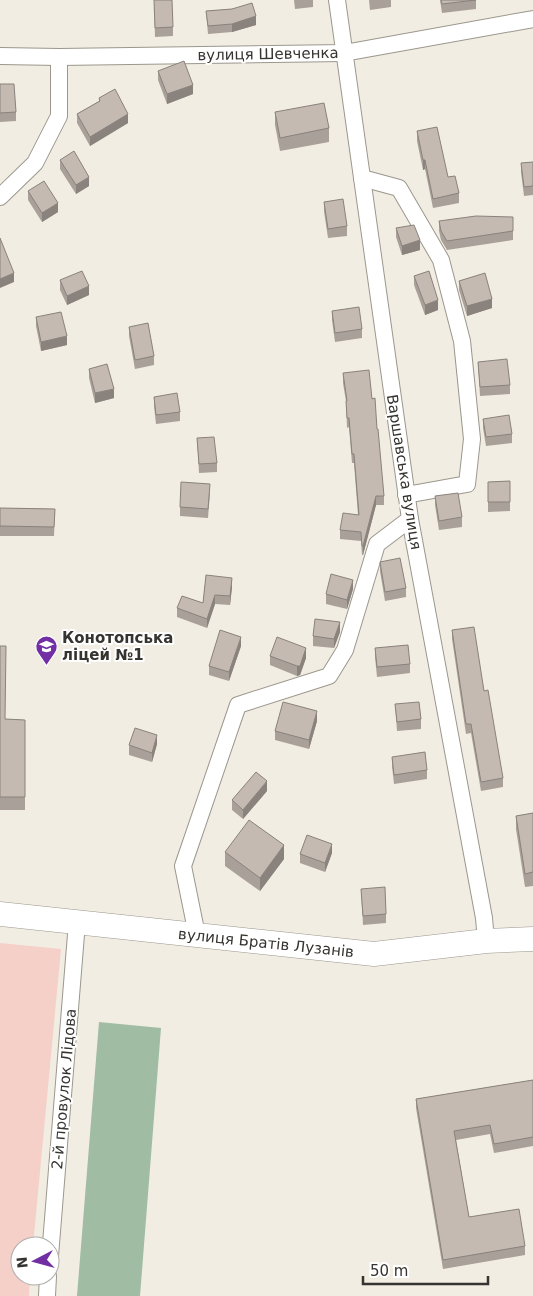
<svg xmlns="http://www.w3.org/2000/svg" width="533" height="1296" viewBox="0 0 533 1296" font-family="'DejaVu Sans',sans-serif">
<rect width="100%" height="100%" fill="#f1ede2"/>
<path fill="#f4d0c8" d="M0,943L61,949L33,1246H20V1276H30L29,1296H0Z"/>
<path fill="#a0bca3" d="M99,1022L161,1028L140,1296H77Z"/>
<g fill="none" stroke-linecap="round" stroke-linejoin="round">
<defs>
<g id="minor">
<path d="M337,0L410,519L484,918L486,941"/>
<path d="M0,56L59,57L344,53L533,19"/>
<path d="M362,178L399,188L441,260L462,341L472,439L467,484L406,495"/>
<path d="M0,197L35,163L59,116V57"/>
<path d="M197,935L183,866L238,705L329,676L345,650L377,544L410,519"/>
<path d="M50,1256L77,922"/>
<path d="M47,1296L48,1276"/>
</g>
<path id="secondary" d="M0,914L374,954L486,941L533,939"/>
</defs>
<use href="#minor" stroke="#9b978d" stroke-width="18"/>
<use href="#secondary" stroke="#9b978d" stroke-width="25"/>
<use href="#minor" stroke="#fff" stroke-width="16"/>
<use href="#secondary" stroke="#fff" stroke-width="24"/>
</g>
<g fill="#a9a099">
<path d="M154,0L173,27V36L155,37Z"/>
<path d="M294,0H313V7L295,9Z"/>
<path d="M369,0H391V7L370,10Z"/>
<path d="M440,0H476V9L442,13Z"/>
<path d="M232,9L256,25L232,32L208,34L206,11Z"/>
<path d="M158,71L193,94L167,104L158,80Z"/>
<path d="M0,84L16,112V121L0,122Z"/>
<path d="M99,98L128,123L90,146L77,123V114L99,101Z"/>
<path d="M275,112L329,128V142L280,151L275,125Z"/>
<path d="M417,131L448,177L459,193V203L433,208L425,169L423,170L417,141Z"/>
<path d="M60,160L89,186L76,194L60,169Z"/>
<path d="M533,162V195L524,196L521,172V163Z"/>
<path d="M28,191L58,212L42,222L28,200Z"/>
<path d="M324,202L347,226V236L328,238L324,211Z"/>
<path d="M513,217V240L447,250L441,240L439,231V221Z"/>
<path d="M396,228L420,250L402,255L396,237Z"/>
<path d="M414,276L438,310L425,315L414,285Z"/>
<path d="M60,280L89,295L67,305L60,290Z"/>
<path d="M459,281L492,308L467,316L459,290Z"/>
<path d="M332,311L362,329V338L335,342L332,320Z"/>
<path d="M36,317L67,345L41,351L36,326Z"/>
<path d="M129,327L154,356V365L135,369L129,336Z"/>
<path d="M478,362L510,385V394L480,396Z"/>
<path d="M89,369L114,398L95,403L89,378Z"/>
<path d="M343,373L384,496V505H376L363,555H362L361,541L340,539V530L358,515L354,463H352L349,427L347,428L346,401L343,383Z"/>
<path d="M154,397L180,412V421L156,424L154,406Z"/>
<path d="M483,419L512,434V443L486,446L483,428Z"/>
<path d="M197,438L217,463V472L199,473Z"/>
<path d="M510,481V511L488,512V482Z"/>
<path d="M210,493L208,518L180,516V507Z"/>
<path d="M435,496L462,517V527L439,530L435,505Z"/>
<path d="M0,508L55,509L54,536H0Z"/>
<path d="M380,562L406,588V597L385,601L380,571Z"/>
<path d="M206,575L232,587L230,605L215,604L207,628L177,617V608L203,603Z"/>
<path d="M353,589L347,609L326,604V594Z"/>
<path d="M452,630L484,691L503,778V787L481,791L471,733L466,734L452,639Z"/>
<path d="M340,632L334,648L313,646V636Z"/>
<path d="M0,646L5,719L25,720V810H0Z"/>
<path d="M241,646L229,681L209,675V666Z"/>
<path d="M375,648L410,664V673L377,677L375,657Z"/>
<path d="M270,656L306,658L300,675L297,676L270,665Z"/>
<path d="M395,704L421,719V729L397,731Z"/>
<path d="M317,721L309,749L275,740V731Z"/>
<path d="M157,744L152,762L129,755V745Z"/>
<path d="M392,757L427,770V779L394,784L392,766Z"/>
<path d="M267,791L243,819L232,810V800Z"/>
<path d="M533,813V886L525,887L516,829V816Z"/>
<path d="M225,852L284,859L260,891L225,866Z"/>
<path d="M332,853L325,872L300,863V854Z"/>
<path d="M361,889L386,914V923L363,925Z"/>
<path d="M533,1080V1146L494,1153L490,1134L456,1140L469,1217L525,1246V1255L443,1269L416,1108V1099Z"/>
</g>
<g fill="#89827d">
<path d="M256,16V25L232,32V24Z"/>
<path d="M193,85V94L167,104V94Z"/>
<path d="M128,114V123L90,146V137Z"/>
<path d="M423,160H425V169L423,170Z"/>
<path d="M89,177V186L76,194V185Z"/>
<path d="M58,203V212L42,222V213Z"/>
<path d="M420,240V250L402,255V246Z"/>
<path d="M14,273V282L0,288V279Z"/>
<path d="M89,286V295L67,305V296Z"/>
<path d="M492,299V308L467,316V306Z"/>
<path d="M438,300V310L425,315V305Z"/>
<path d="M67,336V345L41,351V342Z"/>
<path d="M114,389V398L95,403V393Z"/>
<path d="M376,496V505L363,555V546Z"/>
<path d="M232,578V587L230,605V596Z"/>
<path d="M353,580V589L347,609V600Z"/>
<path d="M215,595V604L207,628V619Z"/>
<path d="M340,622V632L334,648V639Z"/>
<path d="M241,637V646L229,681V672Z"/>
<path d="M306,648V658L300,675L297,676V666Z"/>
<path d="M317,711V721L309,749V740Z"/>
<path d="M157,735V744L152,762V753Z"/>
<path d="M267,781V791L243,819V810Z"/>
<path d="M332,844V853L325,872V863Z"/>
<path d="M284,845V859L260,891V878Z"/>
</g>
<g fill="#c4bab2" stroke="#89827d">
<path d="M154,0H172L173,27L155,28Z"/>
<path d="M441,0H476L442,4Z"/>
<path d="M252,3L256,16L232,24L208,26L206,11L232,9Z"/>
<path d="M184,61L193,85L167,94L158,71Z"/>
<path d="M0,84H14L16,112L0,113Z"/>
<path d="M115,89L128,114L90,137L77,114L100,101L99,98Z"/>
<path d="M324,103L329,128L280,138L275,112Z"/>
<path d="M437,127L448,177L455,176L459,193L433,199L425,160H423L417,131Z"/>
<path d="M74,151L89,177L76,185L60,160Z"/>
<path d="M533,162V186L524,187L521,163Z"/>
<path d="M44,181L58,203L42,213L28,191Z"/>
<path d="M343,199L347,226L328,229L324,202Z"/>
<path d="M476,216L513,217V231L447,241L441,231L439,221Z"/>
<path d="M414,225L420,240L402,246L396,228Z"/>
<path d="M0,238L14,273L0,279Z"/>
<path d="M82,271L89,286L67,296L60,280Z"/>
<path d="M429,271L438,300L425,305L414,276Z"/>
<path d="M485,273L492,299L467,306L459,281Z"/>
<path d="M359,307L362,329L335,333L332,311Z"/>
<path d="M61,312L67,336L41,342L36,317Z"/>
<path d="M148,323L154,356L135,360L129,327Z"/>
<path d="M507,359L510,385L480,387L478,362Z"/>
<path d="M107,364L114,389L95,393L89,369Z"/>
<path d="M369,370L372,399L375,398L377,429H378L384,496H376L363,546H362L361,532L340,530L343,513L359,515L354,454H352L349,418H347L346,401H347L343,373Z"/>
<path d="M177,393L180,412L156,415L154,397Z"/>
<path d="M509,415L512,434L486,437L483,419Z"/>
<path d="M214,437L217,463L199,464L197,438Z"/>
<path d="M510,481V502H488V482Z"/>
<path d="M181,482L210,484L208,509L180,507Z"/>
<path d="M458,493L462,517L439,521L435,496Z"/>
<path d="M0,508L55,509L54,527L0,526Z"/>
<path d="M400,558L406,588L385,592L380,562Z"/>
<path d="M331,574L353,580L347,600L326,594Z"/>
<path d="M206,575L232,578L230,596L215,595L207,619L177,608L182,596L203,603Z"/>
<path d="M315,619L340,622L334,639L313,636Z"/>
<path d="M474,627L484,691L488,690L503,778L481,782L471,724H466L452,630Z"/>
<path d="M220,630L241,637L229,672L209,666Z"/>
<path d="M277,637L306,648L300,666H297L270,656Z"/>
<path d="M408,645L410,664L377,667L375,648Z"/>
<path d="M0,646H6L5,719L25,720V797H0Z"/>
<path d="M283,702L317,711L309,740L275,731Z"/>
<path d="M419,702L421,719L397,722L395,704Z"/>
<path d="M135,728L157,735L152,753L129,745Z"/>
<path d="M425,752L427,770L394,775L392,757Z"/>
<path d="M256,772L267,781L243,810L232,800Z"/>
<path d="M533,813V872L525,874L516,816Z"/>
<path d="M249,820L284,845L260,878L225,852Z"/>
<path d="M307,835L332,844L325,863L300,854Z"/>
<path d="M385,887L386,914L363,916L361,889Z"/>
<path d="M533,1080V1137L494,1144L490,1125L454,1131L469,1217L519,1209L525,1246L443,1260L416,1099Z"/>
</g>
<defs>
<symbol id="school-pin" viewBox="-11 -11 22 30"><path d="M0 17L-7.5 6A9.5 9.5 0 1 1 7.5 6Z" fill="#722fa3" stroke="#fff"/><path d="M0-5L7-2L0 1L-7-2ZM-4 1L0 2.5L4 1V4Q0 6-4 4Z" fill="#fff"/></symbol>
</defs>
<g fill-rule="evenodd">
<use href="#school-pin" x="34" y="634" width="25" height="34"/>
</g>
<g text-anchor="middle" stroke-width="4" stroke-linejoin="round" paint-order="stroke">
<g font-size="15" fill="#363430" stroke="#fff">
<text transform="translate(268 54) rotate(-1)" y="5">вулиця Шевченка</text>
<text transform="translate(404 472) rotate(81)" y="5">Варшавська вулиця</text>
<text transform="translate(266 943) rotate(6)" y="5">вулиця Братів Лузанів</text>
<text transform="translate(64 1089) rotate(-85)" y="5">2-й провулок Лідова</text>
</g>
<g font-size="15" font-weight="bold" fill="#363430" stroke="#fff" text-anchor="start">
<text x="62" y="643">Конотопська<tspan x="62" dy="17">ліцей №1</tspan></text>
</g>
</g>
<g transform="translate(35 1261) rotate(264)"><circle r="24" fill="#ffffff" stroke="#afaeac"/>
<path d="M0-4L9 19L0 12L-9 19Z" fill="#722fa3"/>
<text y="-8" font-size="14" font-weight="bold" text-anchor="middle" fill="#363430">N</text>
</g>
<path d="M363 1276v8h125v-8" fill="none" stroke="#363430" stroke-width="2.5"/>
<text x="370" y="1276" font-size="15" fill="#363430" stroke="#ffffff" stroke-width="4" paint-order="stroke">50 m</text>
</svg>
